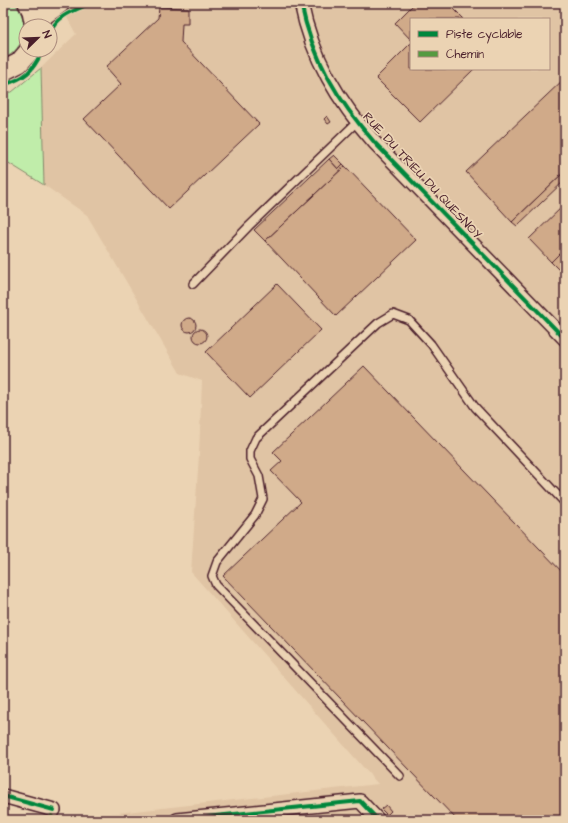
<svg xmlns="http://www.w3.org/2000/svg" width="568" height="823" viewBox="0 0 568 823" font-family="'Architects Daughter',sans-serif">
<rect width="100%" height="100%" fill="#ebd3b3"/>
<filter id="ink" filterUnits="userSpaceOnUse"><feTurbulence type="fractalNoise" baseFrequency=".025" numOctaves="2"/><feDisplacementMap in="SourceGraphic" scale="8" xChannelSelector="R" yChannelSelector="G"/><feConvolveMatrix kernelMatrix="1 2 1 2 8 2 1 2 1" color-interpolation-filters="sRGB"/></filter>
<g filter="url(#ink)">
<path fill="#e0c4a4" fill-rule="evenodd" d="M59,3H565V820H82V817L378,784L191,572L199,455L202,381L180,373L87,215L44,185L41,68L76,34ZM411,19H549V69H411Z"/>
<g fill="#c0edaa" stroke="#85866a">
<path d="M3,3H14C31,21 26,49 3,59Z"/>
<path d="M41,68L44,185L7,162L3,157V93L12,92Z"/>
</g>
<g fill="#d0aa89" stroke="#4a1f2b">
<path d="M415,3H448L464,19H411V40L395,23Z"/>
<path d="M159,7L188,8V24H182L181,42L259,124L169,209L84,119L121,84L106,67L158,18Z"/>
<path d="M411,43V69H474L420,122L376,78Z"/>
<path d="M565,78V171L512,222L466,172Z"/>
<path d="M327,116L331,122L328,124L324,119Z"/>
<path d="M334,155L343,164L338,169L329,159Z"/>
<path d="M329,159L338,169L343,164L345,166L265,241L254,230Z"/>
<path d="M345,166L416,240L336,316L265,241Z"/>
<path d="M565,171V180L517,226L512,222Z"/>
<path d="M565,204V248L551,262L529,239Z"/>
<path d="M565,248V272L563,274L551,262Z"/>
<path d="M277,284L321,330L250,398L206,352Z"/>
<circle cx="189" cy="325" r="7"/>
<circle cx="200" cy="336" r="7"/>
<path d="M364,366L565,575V820H457L223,576L301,502L271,471L282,461L273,452Z"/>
<path d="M386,805L391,811L387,815L381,809Z"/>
</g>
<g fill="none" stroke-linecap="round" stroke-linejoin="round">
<defs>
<g id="lane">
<path d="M193,284L249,226L358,121"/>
<path d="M400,776L216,585L212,576L217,562L255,515L263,499L259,476L250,459V451L256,438L378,323L393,314L409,320L431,344L475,407L565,503"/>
</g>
<g id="street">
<path d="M301,3C312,58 338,101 375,143L565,339"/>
<path d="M3,796L54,810"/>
<path d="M177,820L360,801L378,820"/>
</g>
<g id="secondary">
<path d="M28,3L32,11L35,26"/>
<path d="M35,25L45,14L60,3"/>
<path d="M3,71L19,63L30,50"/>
</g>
</defs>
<use href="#lane" stroke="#4a1f2b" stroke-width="10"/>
<use href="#street" stroke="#4a1f2b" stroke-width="16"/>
<use href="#secondary" stroke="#4a1f2b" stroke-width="22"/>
<use href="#lane" stroke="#ebd3b3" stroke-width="7"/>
<use href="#street" stroke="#ebd3b3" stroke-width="13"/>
<use href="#secondary" stroke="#ebd3b3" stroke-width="19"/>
<path stroke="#559a41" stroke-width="3" stroke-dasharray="6 3" stroke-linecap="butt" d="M50,820L54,810"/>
<defs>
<g id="cycleway">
<path d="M301,3C312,58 338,101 375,143L565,339"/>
<path d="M50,33C57,15 74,11 91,3"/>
<path d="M3,85C26,78 32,72 43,50"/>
<path d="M3,796L54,810"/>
<path d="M177,820L360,801L378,820"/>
</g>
</defs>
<use href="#cycleway" stroke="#ebd3b3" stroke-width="6"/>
<use href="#cycleway" stroke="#00873e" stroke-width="4"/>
</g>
</g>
<g text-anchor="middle" stroke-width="3.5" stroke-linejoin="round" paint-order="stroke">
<g font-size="13" fill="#4a1f2b" stroke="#ebd3b3">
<text transform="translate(423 175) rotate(47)" y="5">RUE DU TRIEU DU QUESNOY</text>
</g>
</g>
<rect width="568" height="823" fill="none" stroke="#ebd3b3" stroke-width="16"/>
<rect x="8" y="8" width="552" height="807" fill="none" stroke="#4a1f2b" stroke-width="1.5" filter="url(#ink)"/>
<rect x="410" y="18" width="140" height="52" fill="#ebd3b3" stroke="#ab8b7d"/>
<rect x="418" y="31" width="20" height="6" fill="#00873e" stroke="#ab8b7d"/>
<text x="446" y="38" font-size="12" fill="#4a1f2b">Piste cyclable</text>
<rect x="418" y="51" width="20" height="6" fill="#559a41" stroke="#ab8b7d"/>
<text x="446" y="58" font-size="12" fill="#4a1f2b">Chemin</text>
<g transform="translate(38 38) rotate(67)"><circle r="19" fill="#ebd3b3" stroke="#ab8b7d"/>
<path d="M0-3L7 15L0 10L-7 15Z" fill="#4a1f2b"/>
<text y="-6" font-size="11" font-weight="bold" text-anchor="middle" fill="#4a1f2b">N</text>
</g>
</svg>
